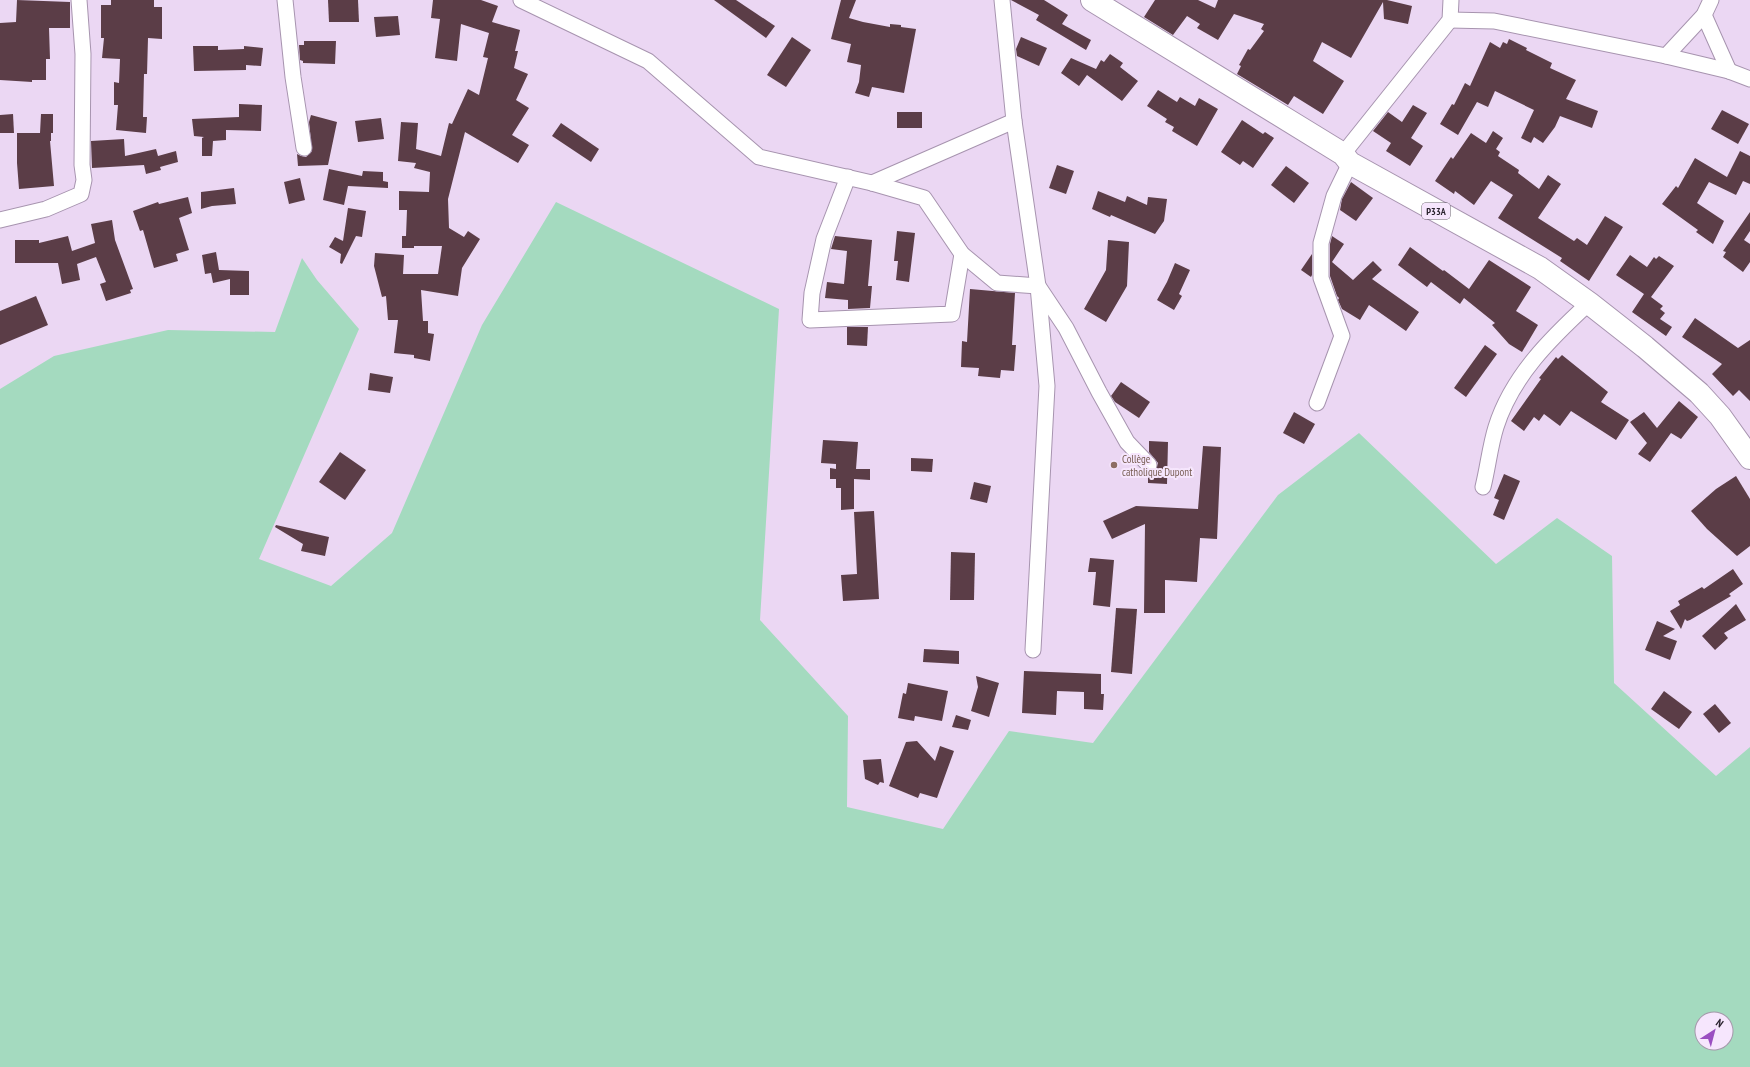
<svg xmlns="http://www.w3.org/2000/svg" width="1750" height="1067" viewBox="0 0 1750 1067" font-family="'PT Sans Narrow',sans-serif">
<rect width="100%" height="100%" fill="#ebd7f3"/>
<path fill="#a4dabf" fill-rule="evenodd" d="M556,202L779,309L760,620L848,716L847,807L943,829L1009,731L1093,743L1278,495L1359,433L1496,564L1557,518L1612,556L1614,683L1716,776L1750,747V1067H0V389L54,356L168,330L275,332L302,258L317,280L359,329L259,559L331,586L392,533L482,325ZM1702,1019H1726V1043H1702Z"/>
<g fill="#5b3d47">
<path d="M17,0L70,2V28H49L50,59H46V80H32V82L0,80V23L16,22Z"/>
<path d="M111,0H154V7H162V39L148,38L147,74H144L143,117H147L146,133L116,130L118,105H114V82L119,83L120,59L102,58L104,38H101V5H111Z"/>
<path d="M328,0H358L359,22H329Z"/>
<path d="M433,0H481L498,6L492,22L520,30L515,51H518L514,68L528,74L516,100L529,108L512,135L529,145L518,163L465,132L448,199L449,228L464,237L468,231L480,239L462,268L458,296L421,290L423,321H428V333L434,334L430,361L414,358V355L394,353L398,320H388L386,296L382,297L374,266L375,253L404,255L403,274H438L442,246H414V248H402V236H406L407,210H399V191L429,192L430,172L414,168L416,163L398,161L401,122L418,123L416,149L441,156L449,123L452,124L468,89L479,95L488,58L483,57L489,33L461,24L457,61L435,58L440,19L431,18Z"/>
<path d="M714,0H736L775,26L766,38Z"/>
<path d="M841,0H856L849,18L863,22L890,27V24L901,25V27L916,29L904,93L872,87L869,97L855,93L859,82L861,65L847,62L851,44L831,39Z"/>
<path d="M1011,0H1044L1068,15L1062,24L1091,40L1086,50L1036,20L1039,15Z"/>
<path d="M1155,0H1198L1215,8L1218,0H1387L1412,6L1408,24L1384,19L1383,2L1351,58L1322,42L1313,61L1344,81L1323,114L1294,96L1288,105L1237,74L1241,66L1239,65L1248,49L1250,50L1264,31L1261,29L1264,24L1234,14L1218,40L1197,28L1200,24L1187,16L1173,35L1144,17Z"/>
<path d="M398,16L400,35L376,37L374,17Z"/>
<path d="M792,37L811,50L786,87L767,75Z"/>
<path d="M1021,37L1047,48L1039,66L1017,56L1016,49Z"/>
<path d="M1509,39L1527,48L1526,50L1552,63L1550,68L1576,80L1566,99L1598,111L1592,128L1560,116L1555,127L1543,143L1534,137L1531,143L1521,138L1534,110L1495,91L1488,107L1477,102L1458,135L1440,124L1452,104L1454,105L1465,83L1470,86L1490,42L1500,48L1503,42L1507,44Z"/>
<path d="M304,41H336L335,64L303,63V61L300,60L299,45H304Z"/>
<path d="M193,46H218V50L244,49V46L263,48L261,66L246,65V70L194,71Z"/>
<path d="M1110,54L1123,63L1120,67L1138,81L1122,101L1087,75L1079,86L1061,73L1071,58L1096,69L1101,60L1104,62Z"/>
<path d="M1158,90L1177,102L1180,97L1195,106L1199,98L1218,109L1197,146L1172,131L1174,127L1165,122L1167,119L1147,106Z"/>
<path d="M239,104L262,105L261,131L226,130V140L213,141L212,156H202V138L204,137L194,136L192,119L239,117Z"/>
<path d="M1413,105L1427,113L1411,138L1423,146L1410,166L1386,151L1391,143L1373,131L1388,112L1402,122Z"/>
<path d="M1722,110L1749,124L1738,144L1711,129Z"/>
<rect x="897" y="112" width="25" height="16"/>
<path d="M13,114L14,133H0V115Z"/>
<path d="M41,114H53V133H51V141H50L54,186L19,189L17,163V133H40Z"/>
<path d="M311,115L337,122L328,165L298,166L297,154L301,156L306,157L312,151L309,122Z"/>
<path d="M381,118L384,139L358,142L355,121Z"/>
<path d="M1242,120L1263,134L1265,132L1274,138L1253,168L1243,161L1240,165L1221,152Z"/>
<path d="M561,123L599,149L591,162L552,136Z"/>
<path d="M1493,131L1503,138L1496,149L1500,152L1498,156L1519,170L1518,173L1539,189L1548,175L1561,184L1538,218L1574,241L1577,238L1587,245L1605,216L1623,227L1589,281L1560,261L1562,258L1498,218L1513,195L1491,181L1474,205L1455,191L1454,194L1435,181L1451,157L1453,159L1471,133L1486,143Z"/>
<path d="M124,139L125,156L156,149L158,156L176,151L178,162L160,167L161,170L146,174L144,165L92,168L91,141Z"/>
<path d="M1740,151L1750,156V184L1743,181L1736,195L1709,182L1697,203L1724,221L1713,244L1696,232L1698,230L1662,204L1676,186L1678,188L1695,158L1727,177Z"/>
<path d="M1057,165L1074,171L1066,194L1049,188Z"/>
<path d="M1286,166L1309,183L1294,203L1271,185Z"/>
<path d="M329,169L362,176L363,171L383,172V181L388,182V188L348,186L344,205L323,200Z"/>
<path d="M300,178L305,200L289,204L284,182Z"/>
<path d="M1351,182L1373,198L1356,221L1340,210L1342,199Z"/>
<path d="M234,188L236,204L212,206L201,209V192Z"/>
<path d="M1098,191L1125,202L1127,196L1147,205L1148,197L1167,199L1164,221L1155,234L1111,215L1110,217L1092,209Z"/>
<path d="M188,197L192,213L179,218L189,250L176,254L178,261L154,268L143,230L140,231L133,211L158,202L159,204Z"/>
<path d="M348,208L366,211L362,237L356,236L342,264L340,263L341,254L329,247L335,237L343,241Z"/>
<path d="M1750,212V231L1744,240L1750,244V262L1743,272L1723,257L1726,252L1723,251Z"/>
<path d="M112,220L115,240L133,289L130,290L131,293L106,301L100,284L106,282L96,257L77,264L80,280L62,284L58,263H15V240H39V243L68,236L72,251L95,243L91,224Z"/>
<path d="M897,231L915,233L909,282L896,280L898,261H894Z"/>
<path d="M835,236L872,240L868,286H872L870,308L848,309V300L825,298L827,282L844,284L847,251L831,249Z"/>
<path d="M1332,236L1344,244L1332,262L1353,280L1373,261L1382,270L1372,279L1419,312L1406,331L1369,305L1360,320L1342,309L1338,300L1339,298L1337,296L1330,276V244Z"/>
<path d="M1108,240L1129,242L1127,286L1106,322L1084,309L1106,270Z"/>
<path d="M1410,247L1443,271L1444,270L1469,289L1489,260L1531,287L1516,311L1538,325L1522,352L1509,344L1492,325L1495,323L1464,298L1460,304L1431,282L1427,287L1398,265Z"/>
<path d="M216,252L219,270L249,271V295H230V279L213,283L211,273L205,274L202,255Z"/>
<path d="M1312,254V275L1311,277L1301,270Z"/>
<path d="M1630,255L1647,267L1654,257L1656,259L1659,256L1674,266L1651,297L1663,306L1660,309L1665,313L1660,319L1672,327L1666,336L1632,312L1644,294L1616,275Z"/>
<path d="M1175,263L1190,270L1179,294L1182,296L1174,310L1157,300L1167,282Z"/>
<path d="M970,289L1015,293L1012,345H1016L1014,371L1001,370L1000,378L978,376L979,368L961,367L962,341L967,342Z"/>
<path d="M36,296L48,325L0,345V311Z"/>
<path d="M1695,318L1738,348L1750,340V401L1739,390L1733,396L1712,374L1722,364L1682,337Z"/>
<path d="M847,327H868L867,346L847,345Z"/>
<path d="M1485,345L1497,354L1466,397L1454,388Z"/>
<path d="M1562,355L1608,392L1601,402L1629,420L1616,440L1571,411L1560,426L1544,414L1539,421L1534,417L1524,431L1511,421L1541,379L1539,378L1556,357L1558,359Z"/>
<path d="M370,373L393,377L390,393L368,390Z"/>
<path d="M1121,382L1150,402L1139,418L1115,402L1111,396Z"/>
<path d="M1679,401L1698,417L1681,439L1671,433L1650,462L1638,454L1647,443L1630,422L1644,412L1657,428Z"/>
<path d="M1294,412L1315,424L1304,444L1283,433Z"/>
<path d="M823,440L858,442L856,469H870V480L854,479V509L841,510V488H836V479H830V468L836,469V464L821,463Z"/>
<path d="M1149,441L1168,442L1167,484L1148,483V474L1155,471L1158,463L1149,452Z"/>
<path d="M1203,446L1221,447L1217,539L1200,538L1197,582L1165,580V613H1144L1145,524L1112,539L1103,521L1136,506L1198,509Z"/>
<path d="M340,452L366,470L345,500L319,482Z"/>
<path d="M911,458L933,459L932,472L911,471Z"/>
<path d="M1504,474L1520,481L1504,520L1493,515L1499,500L1494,498Z"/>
<path d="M1736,476L1750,499V546L1737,556L1707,529L1691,511L1716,489Z"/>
<path d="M974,482L991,486L987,503L970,499Z"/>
<path d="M874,511L879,599L843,601L841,575L857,574L854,512Z"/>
<path d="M276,525L329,537L325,556L301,551L303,544L275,527Z"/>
<path d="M951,552L975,553L974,600H950Z"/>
<path d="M1090,558L1114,560L1110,607L1093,605L1096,572H1088Z"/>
<path d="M1733,569L1743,584L1729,594L1731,596L1690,620L1687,621L1685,619L1681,629L1670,611L1680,605L1678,601L1702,587L1704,589Z"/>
<path d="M1736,604L1746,620L1724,633L1728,638L1715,650L1702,636Z"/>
<path d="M1116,608L1137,609L1132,674L1111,672Z"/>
<path d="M1657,621L1675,629L1663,636L1677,641L1670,660L1645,650Z"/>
<path d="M924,649L959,651V664L923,662Z"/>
<path d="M1024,671L1101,674V694H1104L1103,710L1084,709V692L1057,691L1056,715L1022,713Z"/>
<path d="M976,676L999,683L989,717L971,711L978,687Z"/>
<path d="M908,683L948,691L942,721L915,716L914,721L898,718L903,693L906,694Z"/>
<path d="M1664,691L1692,712L1679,729L1651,709Z"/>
<path d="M1715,704L1731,723L1719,733L1703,714Z"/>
<path d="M956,715L971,720L968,730L952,727Z"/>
<path d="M917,741L935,761L940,746L954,751L937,798L920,793L918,798L889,786L906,742Z"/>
<path d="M881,759L884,783L880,782L878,785L865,779L863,760Z"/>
</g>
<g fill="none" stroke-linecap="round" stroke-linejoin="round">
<defs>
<g id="minor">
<path d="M285,0L293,77L304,148"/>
<path d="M521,0L648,61L759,157L872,183L924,198L962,254L997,283L1038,286L1066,328L1099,392L1127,442L1149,465"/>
<path d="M1002,0L1014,121L1038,286L1047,386L1033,650"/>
<path d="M1704,15L1729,71"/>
<path d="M1450,20L1494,21L1666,56L1729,71L1750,79"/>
<path d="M1666,56L1704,15L1711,0"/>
<path d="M1343,154L1450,20L1451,0"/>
<path d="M848,177L824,239L812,293L810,320L952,314L962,254"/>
<path d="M872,183L1014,121"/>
<path d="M0,220L46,209L81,194L84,180L82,165L83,54L79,0"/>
<path d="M1317,403L1342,336L1321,278V243L1334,196L1350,163"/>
<path d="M1483,487C1488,467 1490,446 1496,427C1512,376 1551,338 1589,303"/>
</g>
<path id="primary" d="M1092,0L1343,154L1350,163L1540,268L1589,303L1645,347L1699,393L1720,416L1750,458"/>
</defs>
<use href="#minor" stroke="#a794af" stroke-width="17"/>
<use href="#primary" stroke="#a794af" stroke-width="24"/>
<use href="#minor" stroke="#fff" stroke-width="15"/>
<use href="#primary" stroke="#fff" stroke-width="22"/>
</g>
<circle fill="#8d6e63" stroke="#f6e6fd" stroke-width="1.5" cx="1114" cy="465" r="4"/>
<g text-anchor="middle" stroke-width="4" stroke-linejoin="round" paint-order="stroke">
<rect fill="#f6e6fd" stroke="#675e6c" stroke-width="1" x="1422" y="203" width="28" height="16" rx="3"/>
<g font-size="10" font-weight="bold" fill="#2a232e">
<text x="1436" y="215">P33A</text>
</g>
<g font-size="11" fill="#785e54" stroke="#f6e6fd" text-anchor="start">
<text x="1122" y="463">Collège<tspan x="1122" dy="13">catholique Dupont</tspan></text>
</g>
</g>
<g transform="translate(1714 1031) rotate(36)"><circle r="19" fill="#f6e6fd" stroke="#a498aa"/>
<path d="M0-3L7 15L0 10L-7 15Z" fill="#9a4fc1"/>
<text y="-6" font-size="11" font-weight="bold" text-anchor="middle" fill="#2a232e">N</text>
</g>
</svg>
